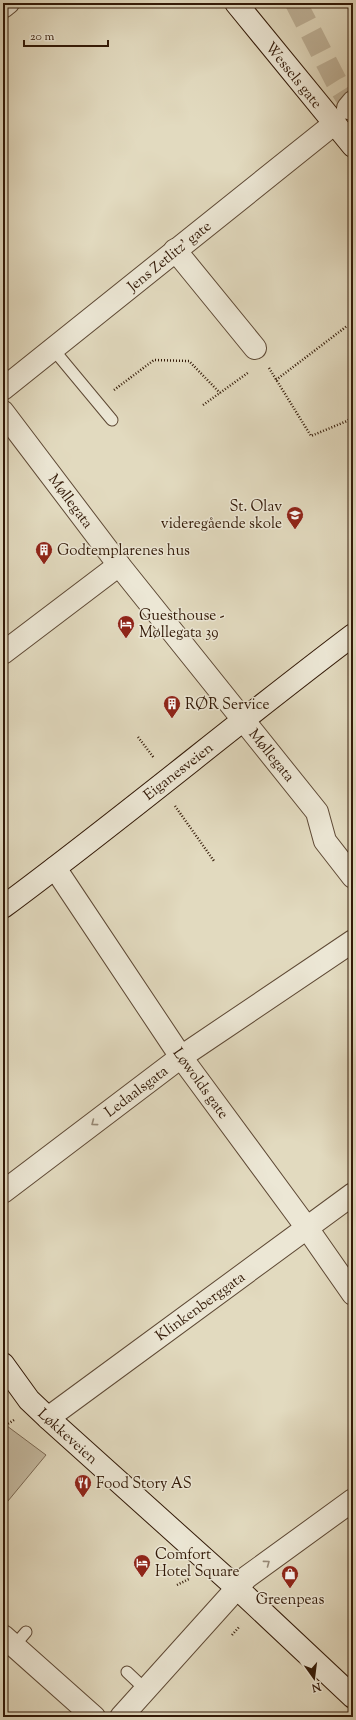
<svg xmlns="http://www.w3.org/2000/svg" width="356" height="1720" viewBox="0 0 356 1720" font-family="'Sorts Mill Goudy',serif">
<rect width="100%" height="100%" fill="#e2dabf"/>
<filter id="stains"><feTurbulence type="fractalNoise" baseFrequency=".005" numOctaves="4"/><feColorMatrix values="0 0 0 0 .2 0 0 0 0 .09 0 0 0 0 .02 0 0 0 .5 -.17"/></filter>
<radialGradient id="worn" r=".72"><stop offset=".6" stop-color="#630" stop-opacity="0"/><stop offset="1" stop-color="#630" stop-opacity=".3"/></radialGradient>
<path fill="#c4b9a0" stroke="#7b6954" d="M3,1423L46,1455L3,1507Z"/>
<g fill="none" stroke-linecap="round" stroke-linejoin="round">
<path stroke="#bfb39a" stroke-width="22" stroke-dasharray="22 11" stroke-linecap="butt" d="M296,3L336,81L353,108"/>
<defs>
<g id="lane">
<path d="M53,349L112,420"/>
<path d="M14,1646L26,1632"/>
<path d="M127,1672L145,1689"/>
</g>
<g id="street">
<path d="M3,7L8,3"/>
<path d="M348,108L353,102"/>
<path d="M175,250L255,348"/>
<path d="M3,389L335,123"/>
<path d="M3,412L119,565L317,812L325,841L353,877"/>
<path d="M3,653L119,565"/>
<path d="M55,868L181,1057L307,1228L353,1294"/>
<path d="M3,1192L181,1057L353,941"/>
<path d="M48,1418L353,1194"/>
<path d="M3,1636L94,1717"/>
<path d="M121,1717L247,1577L353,1500"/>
</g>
<g id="secondary">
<path d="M236,3L353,146"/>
<path d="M3,907C122,819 235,724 353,635"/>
<path d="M3,1364L29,1400L48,1418L237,1588L353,1697"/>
</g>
</defs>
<use href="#lane" stroke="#5e4935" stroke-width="13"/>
<use href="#street" stroke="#5e4935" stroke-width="24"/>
<use href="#secondary" stroke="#321907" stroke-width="24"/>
<g stroke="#321907" stroke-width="2.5" stroke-dasharray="1 2" stroke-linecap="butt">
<path d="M269,368L311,436L347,421L353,417"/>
<path d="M276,380L347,326"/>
<path d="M114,390L154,360L189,361L220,393"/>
<path d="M203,405L249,372"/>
<path d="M138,737L154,758"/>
<path d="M175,806L214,861"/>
<path d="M3,1427L14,1420"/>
<path d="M3,1464V1502"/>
<path d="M177,1585L189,1579"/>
<path d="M232,1635L240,1626"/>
</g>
<use href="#lane" stroke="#ece7d5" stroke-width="11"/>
<use href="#street" stroke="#ece7d5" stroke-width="22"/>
<use href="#secondary" stroke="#ece7d5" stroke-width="22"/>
</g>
<defs><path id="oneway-chevron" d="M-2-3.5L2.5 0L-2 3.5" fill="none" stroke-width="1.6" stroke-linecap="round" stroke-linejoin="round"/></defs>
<g stroke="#988a78">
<use href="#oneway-chevron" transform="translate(94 1123) rotate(143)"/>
<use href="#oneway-chevron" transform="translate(267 1563) rotate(-36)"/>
</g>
<defs>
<symbol id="school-pin" viewBox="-11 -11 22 30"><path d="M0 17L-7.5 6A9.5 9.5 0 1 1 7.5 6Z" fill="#8f2418" stroke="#ece7d5"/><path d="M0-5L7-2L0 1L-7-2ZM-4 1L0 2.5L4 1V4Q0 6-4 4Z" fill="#fff"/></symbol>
<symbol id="building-pin" viewBox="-11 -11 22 30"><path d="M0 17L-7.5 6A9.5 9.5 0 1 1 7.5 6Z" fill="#8f2418" stroke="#ece7d5"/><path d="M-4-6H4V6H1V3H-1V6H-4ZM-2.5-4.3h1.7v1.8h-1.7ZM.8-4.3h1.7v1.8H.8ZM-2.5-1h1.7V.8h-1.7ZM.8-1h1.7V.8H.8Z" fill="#fff"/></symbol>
<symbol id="hotel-pin" viewBox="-11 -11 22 30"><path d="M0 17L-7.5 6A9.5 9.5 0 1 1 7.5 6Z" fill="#8f2418" stroke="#ece7d5"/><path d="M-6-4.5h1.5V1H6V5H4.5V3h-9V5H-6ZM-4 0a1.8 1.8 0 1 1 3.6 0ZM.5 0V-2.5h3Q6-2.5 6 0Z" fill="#fff"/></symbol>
<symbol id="restaurant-pin" viewBox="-11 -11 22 30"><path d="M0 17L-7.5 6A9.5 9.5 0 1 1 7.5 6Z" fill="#8f2418" stroke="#ece7d5"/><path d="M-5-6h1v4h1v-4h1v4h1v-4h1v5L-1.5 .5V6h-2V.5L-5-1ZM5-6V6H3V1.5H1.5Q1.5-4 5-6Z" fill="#fff"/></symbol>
<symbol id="shop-pin" viewBox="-11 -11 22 30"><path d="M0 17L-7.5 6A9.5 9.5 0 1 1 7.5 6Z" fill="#8f2418" stroke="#ece7d5"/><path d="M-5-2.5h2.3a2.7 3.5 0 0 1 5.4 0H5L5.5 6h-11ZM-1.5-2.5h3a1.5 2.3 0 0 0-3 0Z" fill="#fff"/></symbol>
</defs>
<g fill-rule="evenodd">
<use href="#school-pin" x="285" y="505" width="20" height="27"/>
<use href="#building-pin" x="34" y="540" width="20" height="27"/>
<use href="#hotel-pin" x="116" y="614" width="20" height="27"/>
<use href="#building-pin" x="162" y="694" width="20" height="27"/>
<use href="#restaurant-pin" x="73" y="1473" width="20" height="27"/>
<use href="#hotel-pin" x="132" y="1553" width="20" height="27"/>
<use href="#shop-pin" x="280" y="1564" width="20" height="27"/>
</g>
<g text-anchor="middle" stroke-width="3" stroke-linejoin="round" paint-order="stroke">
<g font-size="15" fill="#321907" stroke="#ece7d5">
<text transform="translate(294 75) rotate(51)" y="5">Wessels gate</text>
<text transform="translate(169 256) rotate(-39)" y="5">Jens Zetlitz' gate</text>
<text transform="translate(71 501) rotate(53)" y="5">Møllegata</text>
<text transform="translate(272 755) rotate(51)" y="5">Møllegata</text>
<text transform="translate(178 771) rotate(-38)" y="5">Eiganesveien</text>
<text transform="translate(201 1083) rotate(54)" y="5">Løwolds gate</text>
<text transform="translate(136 1091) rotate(-37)" y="5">Ledaalsgata</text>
<text transform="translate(200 1306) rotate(-36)" y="5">Klinkenberggata</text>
<text transform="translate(68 1436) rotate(42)" y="5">Løkkeveien</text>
</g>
<g font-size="15" fill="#321907" stroke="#ece7d5" text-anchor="start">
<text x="282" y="511" text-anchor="end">St. Olav<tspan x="282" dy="17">videregående skole</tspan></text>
<text x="57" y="555">Godtemplarenes hus</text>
<text x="139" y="620">Guesthouse -<tspan x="139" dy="17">Møllegata 39</tspan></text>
<text x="185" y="709">RØR Service</text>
<text x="96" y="1488">Food Story AS</text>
<text x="155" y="1559">Comfort<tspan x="155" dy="17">Hotel Square</tspan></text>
<text x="290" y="1604" text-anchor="middle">Greenpeas</text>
</g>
</g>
<rect width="356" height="1720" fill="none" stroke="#e2dabf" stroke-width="16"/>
<rect x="4" y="4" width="348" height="1712" fill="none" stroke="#321907" stroke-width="2"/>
<rect x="8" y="8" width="340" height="1704" fill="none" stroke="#321907"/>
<g transform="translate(314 1678) rotate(166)" stroke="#ece7d5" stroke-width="3" paint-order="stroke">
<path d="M0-3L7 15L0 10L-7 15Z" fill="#321907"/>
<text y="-6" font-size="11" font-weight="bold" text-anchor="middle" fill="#321907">N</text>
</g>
<path d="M24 40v6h84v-6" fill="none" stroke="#321907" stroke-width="2"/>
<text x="30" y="40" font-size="12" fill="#321907" stroke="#ece7d5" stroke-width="3" paint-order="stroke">20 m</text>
<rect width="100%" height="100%" filter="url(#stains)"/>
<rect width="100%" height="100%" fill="url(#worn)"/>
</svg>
